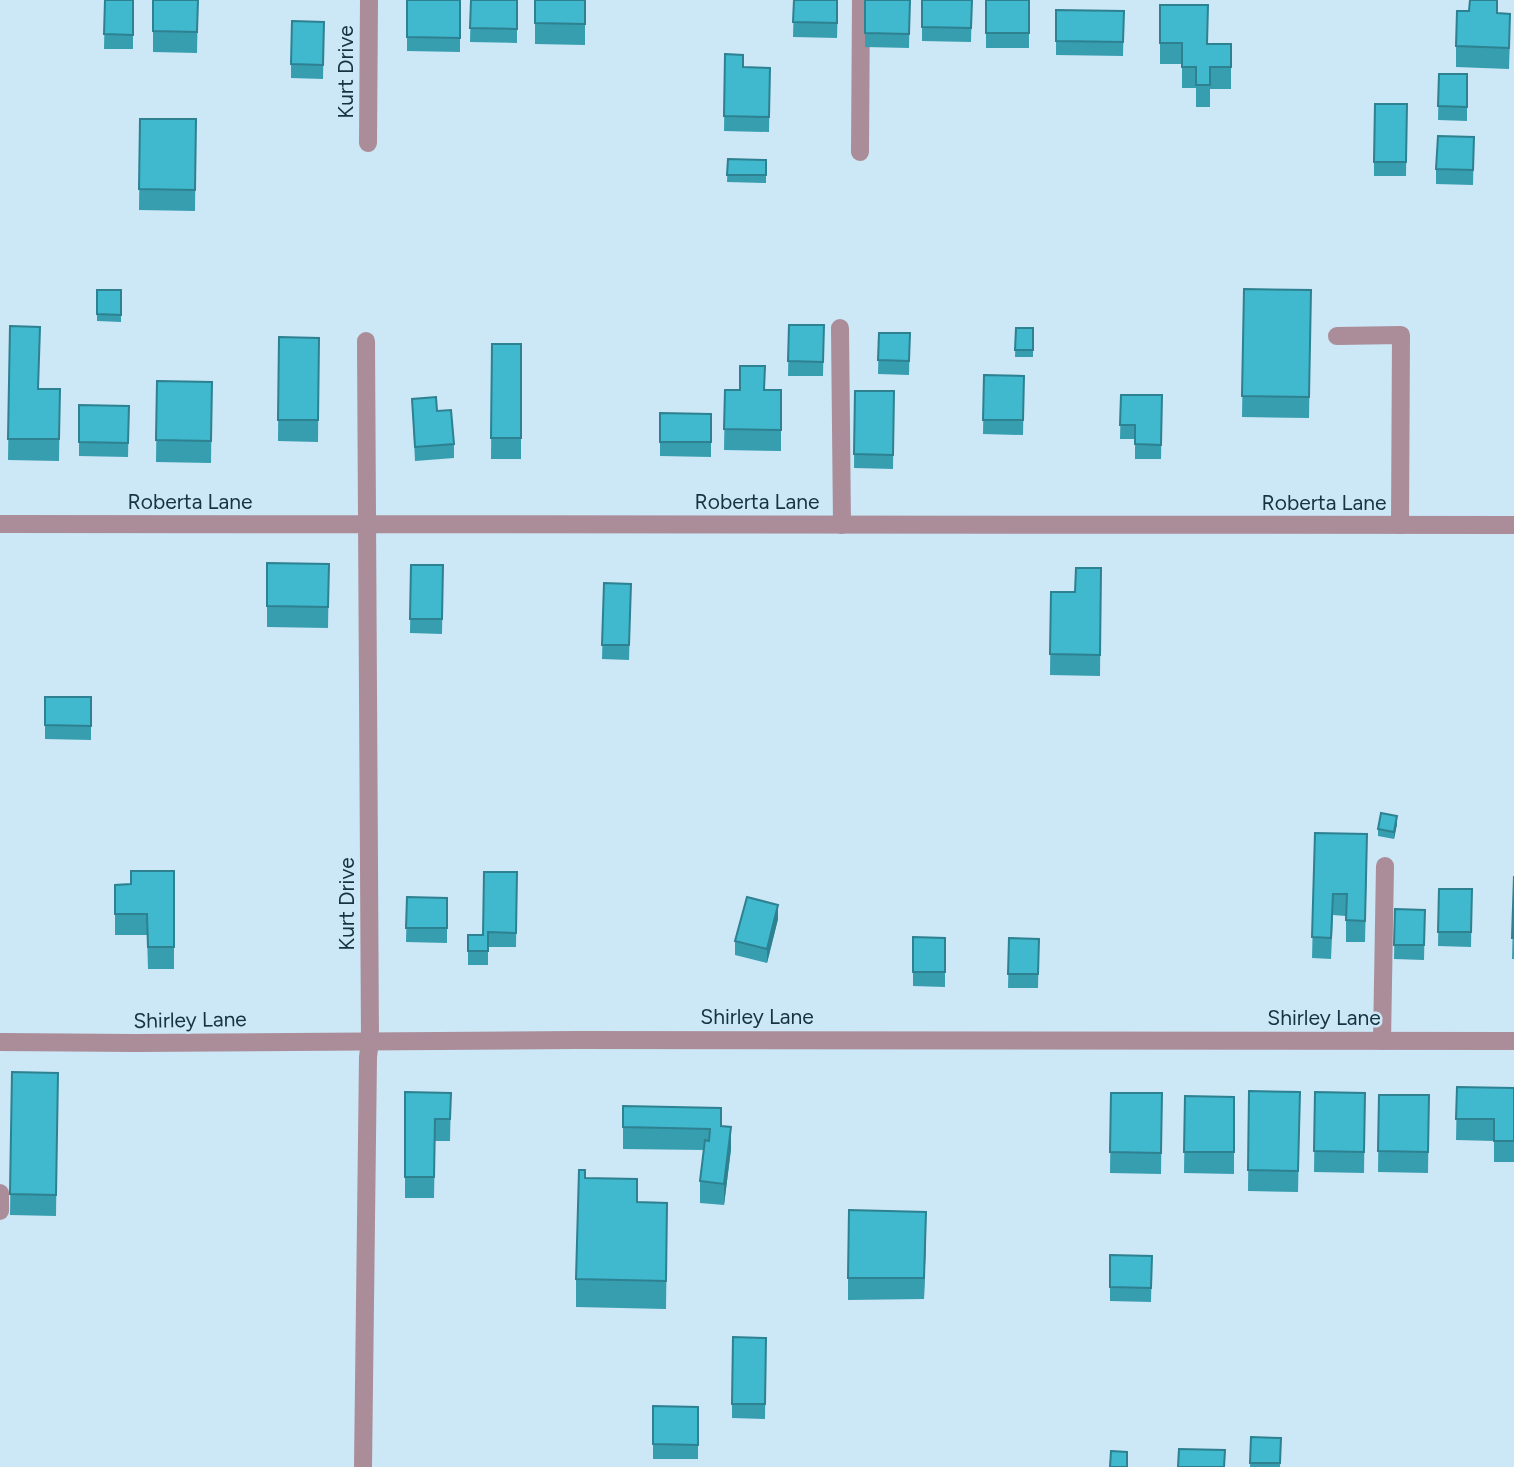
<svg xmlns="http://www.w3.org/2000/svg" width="1514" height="1467" viewBox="0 0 1514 1467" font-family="Figtree,sans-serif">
<rect width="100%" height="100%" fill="#cce7f6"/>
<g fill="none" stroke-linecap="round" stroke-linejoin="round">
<g stroke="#aa8d99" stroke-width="18">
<path d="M368,143L369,0"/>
<path d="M860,152L861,0"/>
<path d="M840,328L842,525"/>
<path d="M1337,336L1401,335L1400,525"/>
<path d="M0,524L1514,525"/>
<path d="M1382,1041L1385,866"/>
<path d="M0,1042L135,1043L576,1040L1514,1041"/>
<path d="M0,1193V1211"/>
<path d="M363,1467L368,1057L370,1041L366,341"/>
</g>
</g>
<g fill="#379eb0">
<path d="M105,0H133V49H104Z"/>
<path d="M153,0H198L197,53L153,52Z"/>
<path d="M407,0H460V52L407,51Z"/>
<path d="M471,0H517V43L470,42Z"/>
<path d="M535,0H585V45L535,44Z"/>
<path d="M794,0H838L837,38L793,37Z"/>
<path d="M865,0H910L909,48L865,47Z"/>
<path d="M922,0H972L971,42L922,41Z"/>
<rect x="986" y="0" width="43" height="48"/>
<path d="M1498,0V13L1510,35L1509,69L1456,67V46L1469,11Z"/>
<path d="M1160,5L1208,44H1231V89H1210V107H1196V88H1182V64H1160Z"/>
<path d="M1056,10L1124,11L1123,56L1056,55Z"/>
<path d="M324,22L323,79L291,78V64Z"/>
<path d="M725,54L743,67L770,68L769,132L724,131Z"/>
<path d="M1439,74H1467V121L1438,120Z"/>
<path d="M1407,104L1406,176H1374V162Z"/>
<path d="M140,119H196L195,211L139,210Z"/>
<path d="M1474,137L1473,185L1436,184V169Z"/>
<path d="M728,159L766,160V183L727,182Z"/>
<path d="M1244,289L1311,290L1309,418L1242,417Z"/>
<path d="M97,290H121V322L97,321Z"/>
<path d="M789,325H824L823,376H788Z"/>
<path d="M10,326L39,389H60L59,461L8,460Z"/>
<path d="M1016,328H1033V357H1015Z"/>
<path d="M879,333H910L909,375L878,374Z"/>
<path d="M279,337L319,338L318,442L278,441Z"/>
<path d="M492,344H521V459H491Z"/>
<path d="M984,375L1024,376L1023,435L983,434Z"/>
<path d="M157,381L212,382L211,463L156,462Z"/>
<path d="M725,390H781V451L724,450Z"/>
<path d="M855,391H894L893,469L854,468Z"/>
<path d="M1121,395H1162L1161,459H1135V439H1120Z"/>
<path d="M412,399L437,411L454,444V458L415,461Z"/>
<path d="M79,405L129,406L128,457L79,456Z"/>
<path d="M660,413L711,414V457L660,456Z"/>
<path d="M267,563L329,564L328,628L267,627Z"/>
<path d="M411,565H443L442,634L410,633Z"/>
<path d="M1101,568L1100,676L1050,675L1051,592H1075Z"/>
<path d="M604,583L631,584L629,660L602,659Z"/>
<path d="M45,697H91V740L45,739Z"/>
<path d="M1397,824L1394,839L1378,836V829Z"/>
<path d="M1315,833L1367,855L1365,942H1346V916L1333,915L1331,959L1312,958Z"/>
<path d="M174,871V969H148L147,935H115V885L131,884Z"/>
<path d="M517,872L516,947H488V965H468V935H483Z"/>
<path d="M1514,876V959H1512Z"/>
<path d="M1439,889H1472L1471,947L1438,946Z"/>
<path d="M407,897L447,898V943L406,942Z"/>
<path d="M1395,909L1425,910L1424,960L1394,959Z"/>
<path d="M778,919L767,963L735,955V941Z"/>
<path d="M945,938V987L913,986V972Z"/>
<path d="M1009,938L1039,939L1038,988H1008Z"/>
<path d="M12,1072L58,1073L56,1216L10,1215Z"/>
<path d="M1457,1087L1514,1088V1162H1494V1141L1456,1140Z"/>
<path d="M1249,1091L1300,1092L1298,1192L1248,1191Z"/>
<path d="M405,1092L451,1093L450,1141H435L434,1198H405Z"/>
<path d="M1315,1092L1365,1093L1364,1173L1314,1172Z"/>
<path d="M1111,1093H1162L1161,1174L1110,1173Z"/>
<path d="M1379,1095H1429L1428,1173L1378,1172Z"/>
<path d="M1185,1096L1234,1097V1174L1184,1173Z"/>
<path d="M623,1106L721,1126L731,1149L724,1205L700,1203V1181L704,1150L623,1149Z"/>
<path d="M585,1178L637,1202L667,1231L666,1309L576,1307V1279Z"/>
<path d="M926,1234L924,1299L848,1300V1278Z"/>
<path d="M1110,1255L1152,1256L1151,1302L1110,1301Z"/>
<path d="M766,1338L765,1419L732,1418V1404Z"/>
<path d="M698,1407V1459H653V1444Z"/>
<path d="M1251,1437L1281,1438L1280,1467H1250Z"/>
</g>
<g fill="#2d8190">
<path d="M1397,816V824L1394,839V832Z"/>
<path d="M778,905V919L767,963V949Z"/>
<path d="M731,1127V1149L724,1205V1184Z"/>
<path d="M926,1212V1234L924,1299V1278Z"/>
</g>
<g fill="#40b8cd" stroke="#2d8190" stroke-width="2">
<path d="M105,0H133V35L104,34Z"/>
<path d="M153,0H198L197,32L153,31Z"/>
<path d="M407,0H460V38L407,37Z"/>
<path d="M471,0H517V29L470,28Z"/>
<path d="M535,0H585V24L535,23Z"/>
<path d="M794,0H837V23L793,22Z"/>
<path d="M865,0H910L909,34L865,33Z"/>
<path d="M922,0H972L971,28L922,27Z"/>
<rect x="986" y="0" width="43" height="33"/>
<path d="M1470,0H1497V13L1510,14L1509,48L1456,46L1457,11H1469Z"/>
<path d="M1160,5H1208L1207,44H1231V67H1210V85H1196V67H1182V43H1160Z"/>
<path d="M1056,10L1124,11L1123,42L1056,41Z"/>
<path d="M292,21L324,22L323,65L291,64Z"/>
<path d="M725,54L743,55V67L770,68L769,117L724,116Z"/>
<path d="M1439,74H1467V107L1438,106Z"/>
<path d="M1375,104H1407L1406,162H1374Z"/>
<path d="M140,119H196L195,190L139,189Z"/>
<path d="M1438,136L1474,137L1473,170L1436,169Z"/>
<path d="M728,159L766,160V175H727Z"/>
<path d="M1244,289L1311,290L1309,397L1242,396Z"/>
<path d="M97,290H121V315L97,314Z"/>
<path d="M789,325H824L823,362L788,361Z"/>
<path d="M10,326L40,327L38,389H60L59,439H8Z"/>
<path d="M1016,328H1033V350H1015Z"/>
<path d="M879,333H910L909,361L878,360Z"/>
<path d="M279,337L319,338L318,420H278Z"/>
<path d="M492,344H521V438H491Z"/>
<path d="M740,366H765L764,390H781V430L724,429L725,390H740Z"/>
<path d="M984,375L1024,376L1023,420H983Z"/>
<path d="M157,381L212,382L211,441L156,440Z"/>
<path d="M855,391H894L893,455L854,454Z"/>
<path d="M1121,395H1162L1161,445L1135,444V425H1120Z"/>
<path d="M436,397L437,411L451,410L454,444L415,447L412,399Z"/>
<path d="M79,405L129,406L128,443L79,442Z"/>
<path d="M660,413L711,414V442H660Z"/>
<path d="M267,563L329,564L328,607L267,606Z"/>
<path d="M411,565H443L442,619H410Z"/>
<path d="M1076,568H1101L1100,655L1050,654L1051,592H1075Z"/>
<path d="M604,583L631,584L629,645H602Z"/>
<path d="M45,697H91V726L45,725Z"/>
<path d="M1381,813L1397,816L1394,832L1378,829Z"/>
<path d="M1315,833L1367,834L1365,921L1346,920L1347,894H1333L1331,938L1312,937Z"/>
<path d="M131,871H174V947H148L147,914H115V885L131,884Z"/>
<path d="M484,872H517L516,933L488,932V951H468V935H483Z"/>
<path d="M1514,876V938H1512Z"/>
<path d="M1439,889H1472L1471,932H1438Z"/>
<path d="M407,897L447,898V928H406Z"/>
<path d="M747,897L778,905L767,949L735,941Z"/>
<path d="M1395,909L1425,910L1424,945H1394Z"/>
<path d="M913,937L945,938V972H913Z"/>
<path d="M1009,938L1039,939L1038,974H1008Z"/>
<path d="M12,1072L58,1073L56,1195L10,1194Z"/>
<path d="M1457,1087L1514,1088V1141H1494V1119H1456Z"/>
<path d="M1249,1091L1300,1092L1298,1171L1248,1170Z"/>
<path d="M405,1092L451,1093L450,1119H435L434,1177H405Z"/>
<path d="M1315,1092L1365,1093L1364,1152L1314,1151Z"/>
<path d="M1111,1093H1162L1161,1153L1110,1152Z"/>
<path d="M1379,1095H1429L1428,1152L1378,1151Z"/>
<path d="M1185,1096L1234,1097V1152H1184Z"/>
<path d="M623,1106L721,1108V1126L731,1127L724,1184L700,1181L705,1140L709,1141L710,1129L623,1127Z"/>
<path d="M579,1170H585V1178L637,1179V1202L667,1203L666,1281L576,1279Z"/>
<path d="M849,1210L926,1212L924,1278H848Z"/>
<path d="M1110,1255L1152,1256L1151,1288L1110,1287Z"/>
<path d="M733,1337L766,1338L765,1404H732Z"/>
<path d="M653,1406L698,1407V1445L653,1444Z"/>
<path d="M1251,1437L1281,1438L1280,1463H1250Z"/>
<path d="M1179,1449L1225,1450L1224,1467H1178Z"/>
<path d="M1111,1451L1127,1452V1467H1110Z"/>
</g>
<g text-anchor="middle" stroke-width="5" stroke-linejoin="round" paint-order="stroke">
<g font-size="21" fill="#153341" stroke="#cce7f6">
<text transform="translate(346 72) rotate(-90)" y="7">Kurt Drive</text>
<text x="190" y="509">Roberta Lane</text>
<text x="757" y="509">Roberta Lane</text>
<text x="1324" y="510">Roberta Lane</text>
<text transform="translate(347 904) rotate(-90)" y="7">Kurt Drive</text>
<text x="757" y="1024">Shirley Lane</text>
<text x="1324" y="1025">Shirley Lane</text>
<text transform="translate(190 1020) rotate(-1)" y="7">Shirley Lane</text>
</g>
</g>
</svg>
